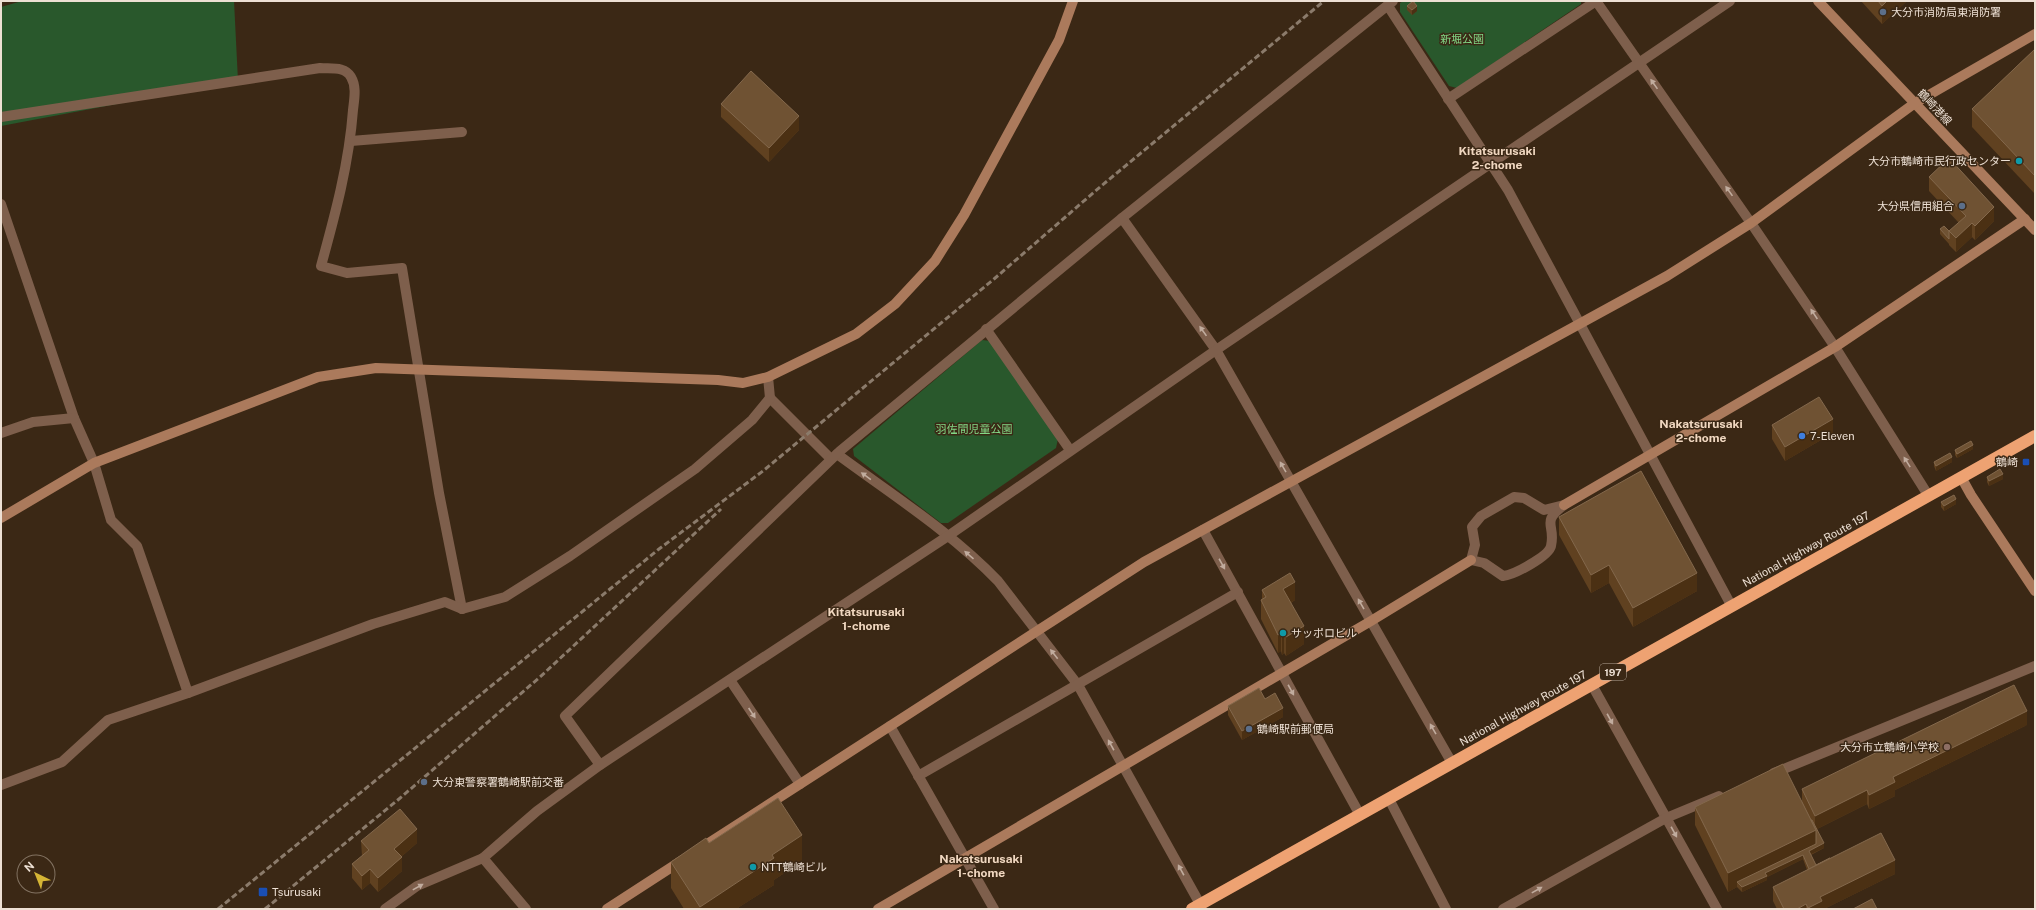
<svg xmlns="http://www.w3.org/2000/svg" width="2036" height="910" viewBox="0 0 2036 910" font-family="'Public Sans','Noto Sans JP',sans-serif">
<rect width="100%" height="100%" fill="#3b2815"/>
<g fill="#29582c">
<path d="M22,1H234L238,81L1,126V7Z"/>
<path d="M1403,1H1581V4L1457,88L1449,86L1400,12V3Z"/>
<path d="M982,340L991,341L1058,439L1056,448L948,523H941L854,456L853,449Z"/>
</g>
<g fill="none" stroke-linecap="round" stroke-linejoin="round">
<g stroke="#7e5f4c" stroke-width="10">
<path d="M1596,1L1751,223L1835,347L1928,495"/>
<path d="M1388,6L1508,190L1731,605"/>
<path d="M1448,99L1596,1"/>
<path d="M1,117L320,68C331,69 345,66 351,77C357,87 354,100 353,110C349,164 335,215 321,266L347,273L402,268L439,493L462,609"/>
<path d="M351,141L462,132"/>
<path d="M1,204L74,418L94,463L111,520L137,546L188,693"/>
<path d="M1122,218L1216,350L1452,763"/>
<path d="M986,329L1070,450"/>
<path d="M770,398L831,459"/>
<path d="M1,433L33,422L74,418"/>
<path d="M837,454C891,494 951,532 998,581L1078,685L1200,904"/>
<path d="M1514,497L1524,498L1544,510L1564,505C1540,523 1556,524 1551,546C1549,556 1514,575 1503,576L1484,563L1471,560L1475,545L1472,527L1481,516Z"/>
<path d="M1203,530L1360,815"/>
<path d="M730,680L800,784"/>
<path d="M1592,685L1717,909"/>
<path d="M890,726L994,909"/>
<path d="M600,765L565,716L840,451L1122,218L1393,1"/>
<path d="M1774,773L2035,666"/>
<path d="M918,776L1238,592"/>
<path d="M1,785L62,762L108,720L188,693L373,624L445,602L462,609L505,597L570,556L695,469L752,420L770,398L768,377"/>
<path d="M1389,799L1446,909"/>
<path d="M483,858L537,811L600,765L948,536L1216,350L1730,1"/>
<path d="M385,909L417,886L483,858L526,909"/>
<path d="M1503,909L1666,818L1719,796"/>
</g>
<g stroke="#ab7a5c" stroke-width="10">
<path d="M1818,1L2035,230"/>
<path d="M1961,477L1971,495L2035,591"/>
<path d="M1564,505L1835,347L2025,219"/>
<path d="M1,518L94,463L318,377L376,368L718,380L743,383L768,377L856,334L895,304L935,261L964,215L1059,40L1073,1"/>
<path d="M698,850L1144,562L1667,276L1751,223L1915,103L2035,34"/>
<path d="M607,909L681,861"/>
<path d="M878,909L1371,621L1471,560"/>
</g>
<path stroke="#eea272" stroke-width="12" d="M1192,909L2035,436"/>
<g stroke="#8b7b6b" stroke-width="3" stroke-dasharray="6 3" stroke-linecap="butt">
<path d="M218,909L659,549L763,471L994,279L1100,187L1324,1"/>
<path d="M265,909L399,799L540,677L721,509"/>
</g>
</g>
<g fill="#604120">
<path d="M1861,1H1907L1882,24Z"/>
<path d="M1407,6L1417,11L1412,15L1407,10Z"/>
<path d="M2035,49V194L1972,127V109Z"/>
<path d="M721,104L799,130L769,162L721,117Z"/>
<path d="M1929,177L1994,221L1975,240L1972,237L1956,252L1949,245V243V244L1940,234V229L1949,231L1959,223L1929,191Z"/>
<path d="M1772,425L1833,433L1785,461L1772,439Z"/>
<path d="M1973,449L1957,458L1955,455V450Z"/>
<path d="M1934,462H1952L1936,471L1934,466Z"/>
<path d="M1987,477L2003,479L1989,486L1987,482Z"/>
<path d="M1941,502L1956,504L1944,511L1941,507Z"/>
<path d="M1559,517L1697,591L1633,627L1609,583L1591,593L1559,535Z"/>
<path d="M1262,590L1295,600L1291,603L1304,644L1286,656L1284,653L1282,655L1281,651L1278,653L1261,619V600L1262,599Z"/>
<path d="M1265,699L1283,717L1242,740L1228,715V706Z"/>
<path d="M2027,725L1895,790V796L1869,809L1867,804L1817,829L1824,848L1811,855L1816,865L1830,858L1895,874L1824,909H1777L1773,901V887L1807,870L1803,859L1767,877V880L1742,892L1737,887L1728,892L1695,825V807L1802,802V789Z"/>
<path d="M361,841L417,843L401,857L402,871L378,892L370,883L362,890L352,878V864L362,856Z"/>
<path d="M802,861L774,880V885L736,909H684L671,888V862Z"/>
</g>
<g fill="#4b3013">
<path d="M1887,1H1907L1882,24V6Z"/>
<path d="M1417,6V11L1412,15V10Z"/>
<path d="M799,116V130L769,162V148Z"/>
<path d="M1994,207V221L1975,240V226Z"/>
<path d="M1972,223V237L1956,252V238Z"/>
<path d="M1833,419V433L1785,461V447Z"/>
<path d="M1973,445V449L1957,458V454Z"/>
<path d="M1952,457V462L1936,471V466Z"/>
<path d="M2003,474V479L1989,486V481Z"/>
<path d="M1956,499V504L1944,511V506Z"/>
<path d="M1609,565V583L1591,593V575Z"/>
<path d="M1697,573V591L1633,627V608Z"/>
<path d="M1295,582V600L1283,607V589Z"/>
<path d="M1304,626V644L1286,656V637Z"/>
<path d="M1281,633V651L1278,653V635Z"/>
<path d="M1284,635V653L1282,655V636Z"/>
<path d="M1283,708V717L1242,740V731Z"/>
<path d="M2027,711V725L1895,790V796L1869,809V795L1893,777Z"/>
<path d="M1867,790V804L1815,830V816Z"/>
<path d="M417,829V843L394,863V849Z"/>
<path d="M1816,830L1824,843V848L1809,855H1803V859L1767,877V880L1742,892V887L1737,882V887L1728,892V873Z"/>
<path d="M802,835V861L774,880V885L736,909H700V907L772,855Z"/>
<path d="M402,857V871L378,892V878Z"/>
<path d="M1895,860V874L1824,909H1808L1820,897Z"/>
<path d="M370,869V883L362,890V876Z"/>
<path d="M1806,904V909H1797Z"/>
</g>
<g fill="#6f5233" stroke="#83684c">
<path d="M1413,1L1417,6L1412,10L1407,6Z"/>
<path d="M1878,1H1887L1882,6Z"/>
<path d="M2035,49V176L1972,109Z"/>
<path d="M751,71L799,116L769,148L721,104Z"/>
<path d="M1949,158L1994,207L1975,226L1972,223L1956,238L1949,231L1966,216L1929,177Z"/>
<path d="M1944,226L1952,234L1949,231V239L1940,229Z"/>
<path d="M1819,397L1833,419L1785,447L1772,425Z"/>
<path d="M1971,441L1973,445L1957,454L1955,450Z"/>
<path d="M1950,453L1952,457L1936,466L1934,462Z"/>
<path d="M2000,469L2003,474L1989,481L1987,477Z"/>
<path d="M1641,471L1697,573L1633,608L1609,565L1591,575L1559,517Z"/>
<path d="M1954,495L1956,499L1944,506L1941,502Z"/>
<path d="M1290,573L1295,582L1283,589L1304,626L1286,637L1284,635L1282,636L1281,633L1278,635L1261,600L1266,597L1262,590Z"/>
<path d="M2014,685L2027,711L1893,777L1895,782L1869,795L1867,790L1815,816L1802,789Z"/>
<path d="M1259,688L1265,699L1275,693L1283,708L1242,731L1228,706Z"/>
<path d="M1783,764L1816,830L1728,873L1695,807Z"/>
<path d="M778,798L802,835L772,855L774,858L700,907L671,862L706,838L709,843Z"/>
<path d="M400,809L417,829L394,849L402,857L378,878L370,869L362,876L352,864L369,850L361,841Z"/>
<path d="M1811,820H1812L1824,843L1809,851L1816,865L1830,858L1809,869L1803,855L1765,873L1767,876L1742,887L1737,882L1816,844V830Z"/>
<path d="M1881,833L1895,860L1820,897L1822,901L1808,908L1806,904L1797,909H1784L1773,887Z"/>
<path d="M1872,899L1877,909H1853Z"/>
</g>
<defs><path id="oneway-solid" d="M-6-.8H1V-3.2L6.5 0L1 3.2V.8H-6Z"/></defs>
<g fill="#c1ac9e">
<use href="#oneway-solid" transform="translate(1654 84) rotate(-125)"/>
<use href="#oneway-solid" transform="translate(1729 191) rotate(-125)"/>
<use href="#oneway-solid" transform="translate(1814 314) rotate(-124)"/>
<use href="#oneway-solid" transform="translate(1203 331) rotate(-125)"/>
<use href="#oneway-solid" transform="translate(1907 462) rotate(-122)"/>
<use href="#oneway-solid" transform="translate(1283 467) rotate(-120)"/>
<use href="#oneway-solid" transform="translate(866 476) rotate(-144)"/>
<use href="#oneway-solid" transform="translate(969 555) rotate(-139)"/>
<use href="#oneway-solid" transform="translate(1222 564) rotate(61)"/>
<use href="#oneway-solid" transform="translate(1361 604) rotate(-120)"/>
<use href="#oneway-solid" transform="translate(1054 654) rotate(-128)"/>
<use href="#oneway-solid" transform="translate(1291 690) rotate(61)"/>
<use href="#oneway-solid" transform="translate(752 713) rotate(56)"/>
<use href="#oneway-solid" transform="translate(1610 719) rotate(61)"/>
<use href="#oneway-solid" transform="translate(1433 729) rotate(-120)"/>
<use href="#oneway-solid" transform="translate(1111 745) rotate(-119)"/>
<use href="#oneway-solid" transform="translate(1674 832) rotate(61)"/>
<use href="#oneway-solid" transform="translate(1181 870) rotate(-119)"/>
<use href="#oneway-solid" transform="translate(418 887) rotate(-29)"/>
<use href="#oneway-solid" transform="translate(1537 890) rotate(-29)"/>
</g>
<g fill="#5c6f8a" stroke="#3b2815" stroke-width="1.5">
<circle cx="1883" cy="12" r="4"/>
<circle cx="1962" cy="206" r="4"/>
<circle cx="1249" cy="729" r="4"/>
<circle cx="424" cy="782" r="4"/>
</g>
<g fill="#0f9aa8" stroke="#3b2815" stroke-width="1.5">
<circle cx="2019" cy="161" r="4"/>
<circle cx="1283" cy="633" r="4"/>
<circle cx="753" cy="867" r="4"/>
</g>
<circle fill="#3f7fe0" stroke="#3b2815" stroke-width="1.5" cx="1802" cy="436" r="4"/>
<g fill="#1a4fb4" stroke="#3b2815" stroke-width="1.5">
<rect x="2022" y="458" width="8" height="8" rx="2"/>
<rect x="258" y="887" width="10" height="10" rx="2"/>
</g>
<circle fill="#8d6e63" stroke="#3b2815" stroke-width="1.5" cx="1947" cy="747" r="4"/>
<g text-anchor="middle" stroke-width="3" stroke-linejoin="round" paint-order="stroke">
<rect fill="#3b2815" stroke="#b8a99b" stroke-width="1" x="1600" y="664" width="26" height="16" rx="3"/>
<g font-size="10" font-weight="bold" fill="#ede0d4">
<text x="1613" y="676">197</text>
</g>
<g font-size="11" fill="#ede0d4" stroke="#3b2815" text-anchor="start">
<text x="1891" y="16">大分市消防局東消防署</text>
<text x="2011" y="165" text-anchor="end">大分市鶴崎市民行政センター</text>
<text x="1954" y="210" text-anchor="end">大分県信用組合</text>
<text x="1810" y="440">7-Eleven</text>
<text x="2018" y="466" text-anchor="end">鶴崎</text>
<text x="1291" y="637">サッポロビル</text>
<text x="1257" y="733">鶴崎駅前郵便局</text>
<text x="1939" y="751" text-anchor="end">大分市立鶴崎小学校</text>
<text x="432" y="786">大分東警察署鶴崎駅前交番</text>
<text x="761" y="871">NTT鶴崎ビル</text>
<text x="272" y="896">Tsurusaki</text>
</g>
<g font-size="11" fill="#82d886" stroke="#3b2815">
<text x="1462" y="43">新堀公園</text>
<text x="974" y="433">羽佐間児童公園</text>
</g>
<g font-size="11" fill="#ede0d4" stroke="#3b2815">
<text transform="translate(1935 107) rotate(47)" y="4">鶴崎港線</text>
<text transform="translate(1806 549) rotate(-29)" y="4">National Highway Route 197</text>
<text transform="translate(1523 708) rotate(-29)" y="4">National Highway Route 197</text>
</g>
<g font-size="12" font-weight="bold" fill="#f0d7c0" stroke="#3b2815">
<text x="1497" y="155">Kitatsurusaki<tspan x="1497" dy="14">2-chome</tspan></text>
<text x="1701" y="428">Nakatsurusaki<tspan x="1701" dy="14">2-chome</tspan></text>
<text x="866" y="616">Kitatsurusaki<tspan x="866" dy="14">1-chome</tspan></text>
<text x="981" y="863">Nakatsurusaki<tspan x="981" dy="14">1-chome</tspan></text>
</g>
</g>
<rect width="2036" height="910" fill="none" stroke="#ede0d4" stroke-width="4"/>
<g transform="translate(36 874) rotate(317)"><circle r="19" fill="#3b2815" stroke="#827261"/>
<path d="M0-3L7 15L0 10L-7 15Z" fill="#d5b535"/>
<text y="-6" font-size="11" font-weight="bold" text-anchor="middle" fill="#ede0d4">N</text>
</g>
</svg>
